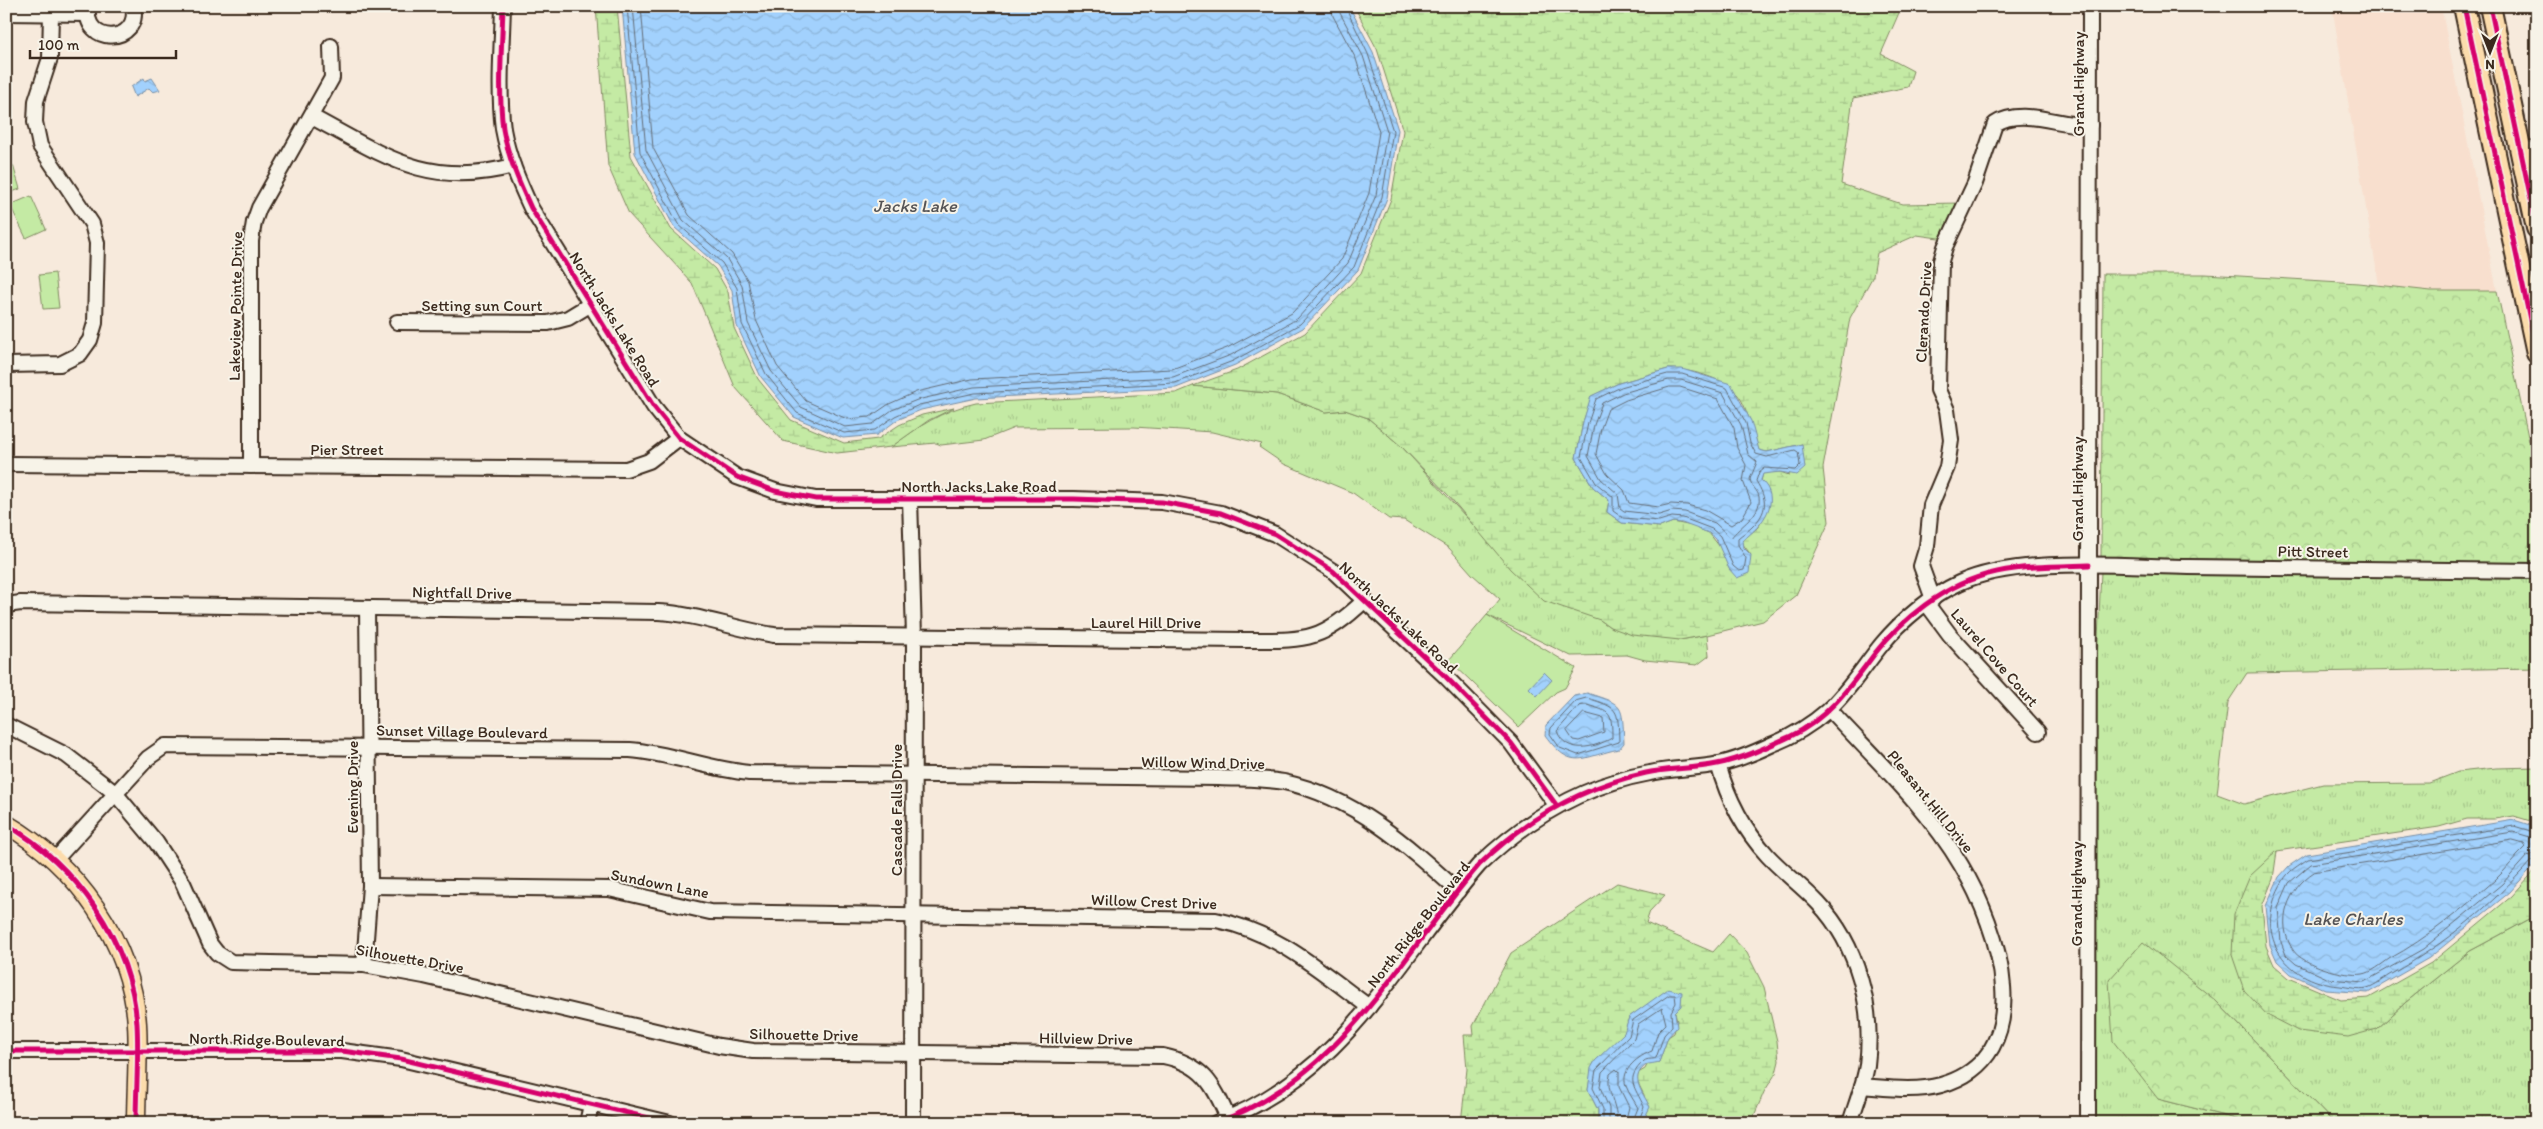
<svg xmlns="http://www.w3.org/2000/svg" width="2543" height="1129" viewBox="0 0 2543 1129" font-family="Itim,sans-serif">
<defs>
<pattern id="grass-tufts" width="24" height="20" patternUnits="userSpaceOnUse" patternTransform="scale(1.25)"><rect width="24" height="20" fill="#c4eaa4"/><path d="M3 7l-1-3M5 7V3M7 7l1-3M15 17l-1-3M17 17v-4M19 17l1-3" fill="none" stroke="#a9c98d"/></pattern>
<pattern id="forest-crowns" width="20" height="18" patternUnits="userSpaceOnUse" patternTransform="scale(1.25)"><rect width="20" height="18" fill="#c4eaa4"/><path d="M2 6a3 3 0 1 1 6 0M12 15a3 3 0 1 1 6 0" fill="none" stroke="#a9c98d"/></pattern>
<pattern id="wetland-marsh" width="20" height="14" patternUnits="userSpaceOnUse" patternTransform="scale(1.25)"><rect width="20" height="14" fill="#c4eaa4"/><path d="M1 5h8M5 5V1M11 12h8M15 12V8" fill="none" stroke="#a9c98d"/></pattern>
<pattern id="water-waves" width="16" height="10" patternUnits="userSpaceOnUse" patternTransform="scale(1.25)"><rect width="16" height="10" fill="#a2d1fd"/><path d="M0 5q4-4 8 0t8 0" fill="none" stroke="#8cb4d8"/></pattern>
</defs>
<rect width="100%" height="100%" fill="#f7eadc"/>
<filter id="ink" filterUnits="userSpaceOnUse"><feTurbulence type="fractalNoise" baseFrequency=".02" numOctaves="2"/><feDisplacementMap in="SourceGraphic" scale="10" xChannelSelector="R" yChannelSelector="G"/><feConvolveMatrix kernelMatrix="1 2 1 2 8 2 1 2 1" color-interpolation-filters="sRGB"/></filter>
<g filter="url(#ink)">
<path fill="#f8dfce" d="M2332,6H2441L2497,291H2431L2379,285Z"/>
<g fill="url(#grass-tufts)" stroke="#808a61">
<path d="M1193,386L1277,394L1326,412L1345,410L1368,418L1402,447L1477,529L1600,620L1610,627L1680,640L1707,635L1709,656L1697,665L1645,660L1627,655L1571,656L1487,615L1500,599L1472,574L1449,548L1404,520L1389,519L1353,493L1284,464L1259,447L1262,444L1212,432L1134,427L1014,428L984,440L941,445L936,443L891,447C920,426 940,411 976,403L1176,393Z"/>
<path d="M2101,571L2537,578V668L2247,673L2228,702L2217,794L2244,804L2323,784L2429,783L2458,772L2496,768L2537,767V823L2514,816L2494,819H2467L2439,827L2277,851L2232,955L2377,1029L2406,1002L2470,951L2537,915V1123H2334L2215,1000L2158,1099L2252,1123H2092L2093,755Z"/>
</g>
<g fill="url(#forest-crowns)" stroke="#808a61">
<path d="M2103,274H2205L2358,283L2431,291H2497L2537,479V565L2101,557Z"/>
<path d="M2143,942L2215,1000L2334,1123H2252L2158,1099L2113,1041L2109,980Z"/>
</g>
<g fill="url(#wetland-marsh)" stroke="#808a61" fill-rule="evenodd">
<path d="M596,6H617L631,156L671,229L715,269L728,292L734,328L758,379L791,420L844,443L878,439L899,425L922,415L954,408L929,420L891,447L837,453L783,441L735,387L692,283L629,214L608,166Z"/>
<path d="M1354,6H1902L1881,54L1913,71L1908,87L1853,98L1841,184L1902,204L1960,203L1953,240L1917,235L1877,253L1873,276L1850,318L1823,468L1829,522L1796,595L1763,621L1707,635L1680,640L1632,635L1610,627L1600,620L1544,601L1510,569L1449,496L1402,447L1368,418L1345,410L1326,412L1277,394L1193,386L1237,370L1305,333L1361,273L1391,199L1403,131L1377,49ZM1668,369C1689,369 1721,377 1736,393C1747,403 1753,436 1758,450L1767,452L1802,444L1789,475L1780,472L1763,473C1758,488 1765,504 1762,519C1760,531 1746,533 1742,543L1751,555L1720,547L1709,533L1697,527L1673,522L1660,527L1622,523L1607,512L1609,500L1593,487L1576,458L1583,422L1592,396L1619,383Z"/>
<path d="M2277,851L2273,879L2262,906L2266,946L2274,965L2289,978L2341,1000L2369,998L2431,963L2512,896L2537,868V915L2470,951L2406,1002L2377,1029L2348,1037L2298,1031L2267,1015L2244,990L2232,955L2234,914L2250,876Z"/>
<path d="M1617,883L1665,895L1650,911L1646,923L1713,952L1729,934L1747,953L1764,987L1777,1041L1779,1061L1776,1073L1764,1092L1751,1123H1642L1647,1116L1644,1095L1637,1081L1638,1073L1645,1069L1648,1063L1659,1062L1668,1037L1674,1033L1677,1021L1675,1012L1641,1009L1629,1017L1625,1033L1592,1068L1588,1090L1598,1110V1123H1461L1467,1069L1464,1035H1474L1473,1026L1511,953Z"/>
</g>
<g fill="#c4eaa4" stroke="#808a61">
<path d="M13,165L20,189L7,194L6,167Z"/>
<path d="M31,196L46,229L26,238L10,205Z"/>
<path d="M55,273L59,308L43,309L39,275Z"/>
<path d="M1487,615L1576,668L1565,688L1556,692L1519,727L1449,660Z"/>
</g>
<g fill="url(#water-waves)" stroke="#798ea4">
<path d="M622,6H1349L1373,52L1398,130L1387,198L1358,270L1303,328L1235,365L1176,388L976,398L921,410L897,420L877,435L843,438L794,417L761,377L737,326L732,290L718,266L674,227L635,153Z"/>
<path d="M144,78L145,81L152,78L160,90L153,92L149,88L135,97L131,87Z"/>
<path d="M1668,369H1682L1731,384L1751,421L1759,450L1767,452L1802,444L1805,468L1797,475L1780,472L1763,474L1761,480C1783,500 1762,526 1743,540L1744,548L1751,555L1749,573L1737,578L1729,569L1716,539L1709,533L1682,523L1673,522L1660,527L1622,523L1607,512L1609,500L1593,487L1576,458L1583,422L1591,396L1619,383Z"/>
<path d="M1544,672L1552,680L1537,696L1529,688Z"/>
<path d="M1587,693C1625,705 1622,704 1624,743L1619,749C1581,757 1572,772 1545,735L1546,725L1574,696Z"/>
<path d="M2514,820L2533,826L2537,830V862L2510,892L2429,958L2368,993L2326,990L2291,974L2277,961L2270,945L2266,906L2279,877L2289,866L2307,854Z"/>
<path d="M1668,989L1682,992L1681,1006L1675,1012L1677,1027L1668,1037L1659,1062C1656,1063 1649,1064 1648,1064C1628,1076 1642,1091 1650,1107L1642,1123H1598V1110L1588,1090L1591,1068L1595,1061L1624,1033L1629,1017Z"/>
</g>
<g fill="none" stroke-linecap="round" stroke-linejoin="round">
<g stroke="#646d77" stroke-width="1">
<path d="M627,6L640,152L678,224L722,263L737,288L742,324L766,374L797,413L844,433L875,430L895,416L919,405L975,393L1175,383L1233,361L1300,324L1354,267L1382,197L1393,131L1368,54L1345,6"/>
<path d="M633,6L646,150L683,220L727,259L742,285L748,323L771,371L801,407L845,427L873,424L892,410L917,400L974,387L1173,377L1231,355L1297,319L1348,263L1376,195L1387,131L1363,56L1340,13L1339,6"/>
<path d="M641,6L653,148L689,215L732,254L748,281L756,320L777,366L806,401L847,419L870,417L889,404L916,392L972,379L1172,369L1227,348L1292,313L1342,259L1369,193L1379,132L1356,59L1333,16L1331,6"/>
<path d="M1668,374H1682L1727,388L1746,423L1750,443L1756,454L1767,457L1795,450L1798,452L1800,465L1795,470L1764,468L1759,472L1756,481C1767,499 1769,511 1751,528C1747,532 1742,534 1738,538V545L1746,558L1744,570L1739,571L1733,566L1720,536L1712,529L1683,518L1672,517L1659,521L1623,518L1613,511V497L1596,483L1581,457L1588,423L1596,399L1621,387Z"/>
<path d="M1669,380H1681L1723,393L1741,425L1748,454L1757,462L1750,479C1751,487 1758,490 1759,497C1762,515 1739,526 1731,538L1715,523L1685,512L1672,511L1659,515L1624,511L1620,508L1618,494L1601,479L1588,456L1594,425L1602,403L1623,393Z"/>
<path d="M1670,387H1680L1718,399L1734,428L1737,448L1746,465L1743,481L1751,502L1742,518L1731,525L1705,510L1687,505L1671,504L1658,507L1629,503L1624,490L1607,474L1596,454L1601,428L1608,409L1626,400Z"/>
<path d="M1587,698C1619,708 1618,708 1619,742L1578,755L1560,748L1550,734L1551,728L1576,701Z"/>
<path d="M1587,705C1611,712 1612,712 1612,738C1594,748 1566,755 1557,731L1579,706Z"/>
<path d="M1584,713L1603,718L1604,732L1579,741L1573,740L1567,731Z"/>
<path d="M2537,833L2514,826L2308,859C2299,865 2288,871 2283,881C2252,932 2282,981 2340,986C2348,987 2359,990 2367,988C2375,986 2385,977 2393,973C2445,944 2492,905 2531,861L2537,859"/>
<path d="M2537,839L2513,832L2311,864L2289,883L2278,908L2281,942L2286,955L2296,964L2329,979L2364,982L2423,949L2502,884L2527,856L2537,853"/>
<path d="M2513,840L2524,843L2526,847C2515,857 2506,870 2495,880C2462,909 2428,938 2389,959C2382,964 2371,973 2363,974C2346,977 2302,965 2293,950C2275,922 2288,889 2314,872Z"/>
<path d="M1603,1123V1109L1593,1088L1596,1070L1629,1036L1633,1020L1669,995H1675L1676,1003L1671,1012L1672,1026L1664,1035L1656,1058C1652,1060 1648,1058 1644,1061C1624,1080 1635,1086 1644,1107L1638,1123"/>
<path d="M1609,1123V1108L1600,1087L1602,1072L1634,1039L1638,1024L1662,1008L1666,1024L1658,1032L1652,1051C1639,1056 1620,1069 1626,1086C1629,1094 1634,1100 1638,1108L1632,1123"/>
<path d="M1617,1123C1618,1105 1605,1091 1610,1074L1616,1069L1619,1072V1087L1629,1107L1625,1123"/>
</g>
<defs>
<g id="minor">
<path d="M88,6C82,47 142,44 133,6"/>
<path d="M503,6C502,46 498,89 503,129C508,157 519,182 531,208L654,407L679,438L737,477L775,491L816,499H1074L1162,502L1221,513L1275,534L1333,571L1446,677L1511,743L1557,806"/>
<path d="M6,13L88,14"/>
<path d="M312,117C383,155 428,189 513,166"/>
<path d="M2520,150L2537,149"/>
<path d="M397,322L548,323L568,318L591,304"/>
<path d="M6,365L60,364L80,354L90,340L95,323L97,243L92,224L40,146L35,122L36,101L50,58L51,13"/>
<path d="M6,464L626,469L649,461L679,438"/>
<path d="M251,466V241L254,222L259,208L332,78L331,46"/>
<path d="M910,498L914,637L913,1123"/>
<path d="M1933,599L1921,566L1927,546L1931,505L1947,467L1951,440L1947,410L1938,390L1941,261L1945,247L1975,183L1995,124C2022,106 2061,127 2090,125"/>
<path d="M1927,604L1950,635L2038,732"/>
<path d="M6,605L21,603L658,612C698,614 734,629 774,635L1245,640C1304,640 1320,643 1365,600"/>
<path d="M1829,709C1875,759 1927,807 1961,865C1999,928 2042,1056 1941,1085C1916,1092 1888,1088 1862,1086"/>
<path d="M6,725L66,755L115,793L156,842L183,883L210,944L217,953L231,962L364,965L424,976L719,1046L753,1051L1163,1056C1203,1064 1213,1084 1228,1118"/>
<path d="M1718,764C1728,800 1743,829 1768,856C1784,873 1802,886 1818,903C1858,945 1874,1008 1867,1065C1864,1084 1856,1104 1850,1123"/>
<path d="M55,860L148,758L165,746L630,750C670,753 708,769 749,773L1219,778C1240,779 1262,778 1284,782C1354,797 1406,844 1458,891"/>
<path d="M370,886L609,889L710,912L1216,920C1278,932 1320,971 1369,1007"/>
<path d="M364,965L370,886L367,608"/>
<path d="M6,1051H342L401,1059L670,1123"/>
<path d="M587,1123L591,1105"/>
<path d="M1216,1123C1345,1075 1395,962 1479,865C1527,819 1584,785 1650,773C1673,768 1696,769 1719,764C1738,760 1756,752 1773,744C1793,736 1811,725 1827,711C1849,691 1864,666 1882,644C1902,620 1931,596 1959,583C2018,556 2123,566 2189,567C2305,568 2421,570 2537,571"/>
<path d="M2088,1123L2090,6"/>
</g>
<path id="major" d="M6,824C76,865 131,940 137,1024C139,1056 136,1090 136,1123"/>
<g id="highway">
<path d="M2464,6L2537,353"/>
<path d="M2490,6L2537,228"/>
</g>
</defs>
<use href="#minor" stroke="#3b2a1e" stroke-width="18"/>
<use href="#major" stroke="#3b2a1e" stroke-width="21"/>
<use href="#highway" stroke="#3b2a1e" stroke-width="24"/>
<use href="#minor" stroke="#f7f3e8" stroke-width="14"/>
<use href="#major" stroke="#fcdcac" stroke-width="18"/>
<use href="#highway" stroke="#fcdcac" stroke-width="20"/>
<defs>
<g id="cycleway">
<path d="M503,6C502,46 498,89 503,129C508,157 519,182 531,208L654,407L679,438L737,477L775,491L816,499H1074L1162,502L1221,513L1275,534L1333,571L1446,677L1511,743L1557,806"/>
<path d="M2464,6L2537,353"/>
<path d="M2490,6L2537,228"/>
<path d="M6,824C76,865 131,940 137,1024C139,1056 136,1090 136,1123"/>
<path d="M6,1051H342L401,1059L670,1123"/>
<path d="M1216,1123C1345,1075 1395,962 1479,865C1526,819 1582,787 1646,773C1669,768 1693,769 1717,764C1742,759 1767,747 1791,736C1828,719 1852,684 1876,652C1890,634 1906,619 1925,605C1980,565 2024,567 2089,565"/>
</g>
</defs>
<use href="#cycleway" stroke="#f7f3e8" stroke-width="8"/>
<use href="#cycleway" stroke="#d6006c" stroke-width="5"/>
</g>
</g>
<g text-anchor="middle" stroke-width="4" stroke-linejoin="round" paint-order="stroke">
<g font-size="16" fill="#3b2a1e" stroke="#f7f3e8">
<text transform="translate(2078 84) rotate(-90)" y="6">Grand Highway</text>
<text x="482" y="311">Setting sun Court</text>
<text transform="translate(235 306) rotate(-89)" y="6">Lakeview Pointe Drive</text>
<text transform="translate(1923 312) rotate(-87)" y="6">Clerando Drive</text>
<text transform="translate(615 319) rotate(58)" y="6">North Jacks Lake Road</text>
<text x="347" y="455">Pier Street</text>
<text x="979" y="492">North Jacks Lake Road</text>
<text transform="translate(2077 489) rotate(-90)" y="6">Grand Highway</text>
<text transform="translate(2313 551) rotate(1)" y="6">Pitt Street</text>
<text transform="translate(462 592) rotate(1)" y="6">Nightfall Drive</text>
<text transform="translate(1399 617) rotate(43)" y="6">North Jacks Lake Road</text>
<text x="1146" y="628">Laurel Hill Drive</text>
<text transform="translate(1995 657) rotate(49)" y="6">Laurel Cove Court</text>
<text transform="translate(462 731) rotate(1)" y="6">Sunset Village Boulevard</text>
<text transform="translate(1203 762) rotate(1)" y="6">Willow Wind Drive</text>
<text transform="translate(352 787) rotate(-90)" y="6">Evening Drive</text>
<text transform="translate(1931 801) rotate(51)" y="6">Pleasant Hill Drive</text>
<text transform="translate(896 810) rotate(-90)" y="6">Cascade Falls Drive</text>
<text transform="translate(660 883) rotate(11)" y="6">Sundown Lane</text>
<text transform="translate(2076 894) rotate(-90)" y="6">Grand Highway</text>
<text transform="translate(1154 901) rotate(2)" y="6">Willow Crest Drive</text>
<text transform="translate(1418 924) rotate(-52)" y="6">North Ridge Boulevard</text>
<text transform="translate(410 958) rotate(10)" y="6">Silhouette Drive</text>
<text transform="translate(804 1034) rotate(1)" y="6">Silhouette Drive</text>
<text transform="translate(1086 1038) rotate(1)" y="6">Hillview Drive</text>
<text transform="translate(267 1039) rotate(1)" y="6">North Ridge Boulevard</text>
</g>
<g font-size="18" font-style="italic" fill="#555456" stroke="#f7f3e8">
<text x="915" y="212">Jacks Lake</text>
<text x="2353" y="925">Lake Charles</text>
</g>
</g>
<rect width="2543" height="1129" fill="none" stroke="#f7f3e8" stroke-width="25"/>
<rect x="12" y="12" width="2518" height="1104" fill="none" stroke="#3b2a1e" stroke-width="2" filter="url(#ink)"/>
<g transform="translate(2490 52) rotate(180)" stroke="#f7f3e8" stroke-width="4" paint-order="stroke">
<path d="M0-4L9 19L0 12L-9 19Z" fill="#3b2a1e"/>
<text y="-8" font-size="14" font-weight="bold" text-anchor="middle" fill="#3b2a1e">N</text>
</g>
<path d="M30 50v8h146v-8" fill="none" stroke="#3b2a1e" stroke-width="2.5"/>
<text x="38" y="50" font-size="15" fill="#3b2a1e" stroke="#f7f3e8" stroke-width="4" paint-order="stroke">100 m</text>
</svg>
